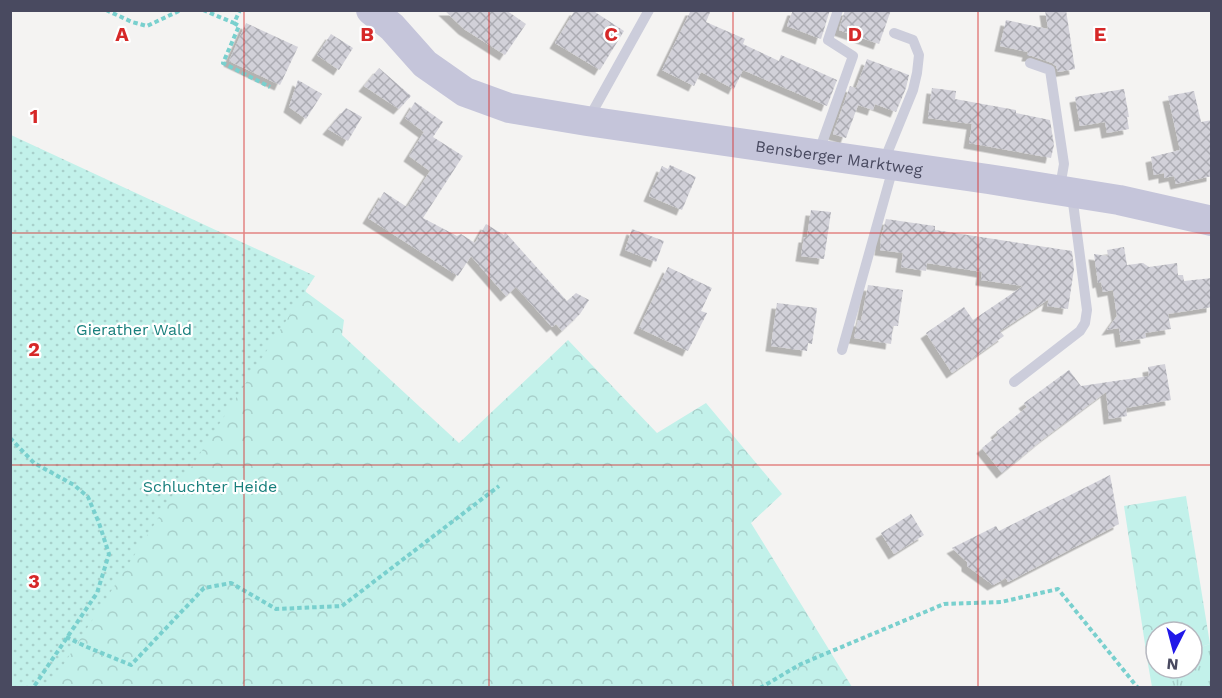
<svg xmlns="http://www.w3.org/2000/svg" width="1222" height="698" viewBox="0 0 1222 698" font-family="'Work Sans',sans-serif">
<defs>
<pattern id="grass-tufts" width="24" height="20" patternUnits="userSpaceOnUse" patternTransform="scale(1.5)"><rect width="24" height="20" fill="#c2f1ea"/><path d="M3 7l-1-3M5 7V3M7 7l1-3M15 17l-1-3M17 17v-4M19 17l1-3" fill="none" stroke="#a8d0cb"/></pattern>
<pattern id="forest-crowns" width="20" height="18" patternUnits="userSpaceOnUse" patternTransform="scale(1.5)"><rect width="20" height="18" fill="#c2f1ea"/><path d="M2 6a3 3 0 1 1 6 0M12 15a3 3 0 1 1 6 0" fill="none" stroke="#a8d0cb"/></pattern>
<pattern id="park-dots" width="8" height="8" patternUnits="userSpaceOnUse" patternTransform="scale(1.5)"><rect width="8" height="8" fill="#c2f1ea"/><path d="M2 2h.1M6 6h.1" fill="none" stroke="#a8d0cb" stroke-width="1.8" stroke-linecap="round"/></pattern>
<pattern id="building-cross-hatch" width="8" height="8" patternUnits="userSpaceOnUse" patternTransform="scale(1.5)"><rect width="8" height="8" fill="#d2d1d9"/><path d="M0 0l8 8M0 8l8-8" fill="none" stroke="#acacb3"/></pattern>
<filter id="shadow"><feDropShadow dx="-5.5" dy="5.5" stdDeviation="0" flood-color="#0004"/></filter>
</defs>
<rect width="100%" height="100%" fill="#f4f3f2"/>
<path fill="url(#grass-tufts)" d="M1210,644L1212,654L1211,687H1152L1148,664L1156,662V668H1192V650Z"/>
<g fill="url(#forest-crowns)">
<path d="M297,270L306,292L344,320L342,335L459,443L568,340L657,433L706,403L782,494L751,523L852,687L11,688Z"/>
<path d="M1186,496L1210,644L1192,650V632H1156V662L1148,664L1124,506Z"/>
</g>
<path fill="url(#park-dots)" d="M11,135L315,276L49,687H11Z"/>
<g fill="url(#building-cross-hatch)" filter="url(#shadow)">
<path d="M444,10H506L526,24L505,55L464,29Z"/>
<path d="M575,10H592L624,31L600,70L555,43Z"/>
<path d="M691,10H711L706,22L745,39L743,44L779,61L781,55L837,80L827,106L743,70L734,89L701,72L694,86L662,70Z"/>
<path d="M793,10H830L821,39L787,26Z"/>
<path d="M845,10H891L879,44L839,30Z"/>
<path d="M1045,10H1066L1075,69L1058,72L1056,66L1052,63L1032,56H1027L1028,52L1000,46L1006,20L1048,29Z"/>
<path d="M246,23L298,47L280,85L229,61Z"/>
<path d="M331,34L353,48L339,70L317,55Z"/>
<path d="M867,59L909,75L906,88L896,112L875,104L873,110L858,105L846,138L833,134L850,86L856,88Z"/>
<path d="M379,68L411,96L399,109L364,86Z"/>
<path d="M298,80L322,94L306,119L289,107Z"/>
<path d="M932,88L956,91L955,99L1016,110V113L1050,120L1054,145L1051,158L969,143L972,124L928,118Z"/>
<path d="M1124,89L1129,117H1127L1129,129L1107,133L1105,122L1080,126L1075,97Z"/>
<path d="M1194,91L1201,122L1212,120V176L1176,184L1174,176L1164,178V173L1154,175L1151,157L1180,150L1168,96Z"/>
<path d="M415,102L443,122L433,137L463,156L423,218L457,236L461,234L475,243L486,224L504,235L505,232L567,301L576,293L589,300L580,314L562,331L556,324L552,327L516,287L506,296L471,256L458,276L368,218L384,192L407,207L430,171L409,156L424,132L405,118Z"/>
<path d="M346,108L362,117L348,141L328,129Z"/>
<path d="M670,165L696,177L682,210L649,196L662,166L668,169Z"/>
<path d="M811,210L831,212L824,259L801,256L804,237H807Z"/>
<path d="M886,219L935,226V230L1072,251L1074,269L1068,309L1047,306L1049,299L1000,331L1004,336L952,373L926,333L964,307L973,320L1023,286L981,280L982,272L927,263L926,271L901,267L903,253L880,250L881,237Z"/>
<path d="M632,229L664,241L656,262L625,250Z"/>
<path d="M1124,247L1127,265L1143,263L1149,267L1177,263L1178,275H1183L1184,281L1212,278V307L1168,314L1171,329L1145,333L1146,338L1121,342L1119,328L1107,330L1117,316L1113,290L1103,292L1101,282L1098,283L1094,254L1108,256L1107,250Z"/>
<path d="M668,267L712,288L701,311L707,313L688,351L639,328Z"/>
<path d="M868,285L903,290L898,326H893L891,344L854,338L858,320L861,321Z"/>
<path d="M777,303L817,308L812,344L808,343L807,351L771,346Z"/>
<path d="M1165,364L1171,400L1126,408L1127,416L1109,419L1106,392L1043,439L1002,473L982,448L998,435L996,432L1027,407L1024,403L1069,370L1081,386L1149,376L1148,367Z"/>
<path d="M1110,475L1119,524L1008,582L1006,578L993,585L967,566V562L952,548L996,526L999,531Z"/>
<path d="M911,514L924,535L894,554L881,533Z"/>
</g>
<g fill="none" stroke-linecap="round" stroke-linejoin="round">
<g stroke="#79d0ce" stroke-width="4" stroke-dasharray="4.5 3" stroke-linecap="butt">
<path d="M106,10L132,22L147,26L181,10"/>
<path d="M203,10L234,23L240,10"/>
<path d="M234,23L239,26L223,63L270,87"/>
<path d="M10,438L34,463L74,485L88,497L99,523L109,554L97,593L33,688"/>
<path d="M66,637L87,647L131,665L204,588L231,583L276,609L342,606L499,486"/>
<path d="M760,688L801,664L944,604L1001,602L1058,589L1138,688"/>
</g>
<g stroke="#cccddb" stroke-width="10">
<path d="M1030,63L1050,70L1064,164L1060,187"/>
<path d="M589,118L649,10"/>
<path d="M818,154L853,56L828,40L838,10"/>
<path d="M884,161L913,90L917,73L919,55L913,40L894,33"/>
<path d="M842,350L893,168"/>
<path d="M1014,382L1080,331L1085,323L1087,310L1072,195"/>
</g>
<path stroke="#c5c5da" stroke-width="30" id="s1" d="M371,10L392,27L425,64L465,92L509,108L587,121L988,179L1119,200L1212,221"/>
</g>
<path fill="none" stroke="#d62828" stroke-width="1.5" stroke-opacity="0.55" d="M244,10V688M489,10V688M733,10V688M978,10V688M10,233H1212M10,465H1212"/>
<g text-anchor="middle" stroke-width="4.5" stroke-linejoin="round" paint-order="stroke">
<g font-size="16" fill="#494a60" stroke="#fff">
<text dy="6" stroke="none"><textPath href="#s1" startOffset="506">Bensberger Marktweg</textPath></text>
</g>
<g font-size="16" fill="#177f7c" stroke="#fff">
<text x="134" y="335">Gierather Wald</text>
<text x="210" y="492">Schluchter Heide</text>
</g>
</g>
<g font-size="20" text-anchor="middle" font-weight="bold" fill="#d62828" stroke="#fff" stroke-width="4.5" stroke-linejoin="round" paint-order="stroke">
<text x="122" y="41">A</text>
<text x="367" y="41">B</text>
<text x="611" y="41">C</text>
<text x="855" y="41">D</text>
<text x="1100" y="41">E</text>
<text x="34" y="123">1</text>
<text x="34" y="356">2</text>
<text x="34" y="588">3</text>
</g>
<rect width="1222" height="698" fill="none" stroke="#494a60" stroke-width="24"/>
<g transform="translate(1174 650) rotate(186)"><circle r="28" fill="#ffffff" stroke="#b6b7bf" stroke-width="1.5"/>
<path d="M0-4.5L10 22L0 15L-10 22Z" fill="#2118e8"/>
<text y="-9" font-size="16" font-weight="bold" text-anchor="middle" fill="#494a60">N</text>
</g>
</svg>
